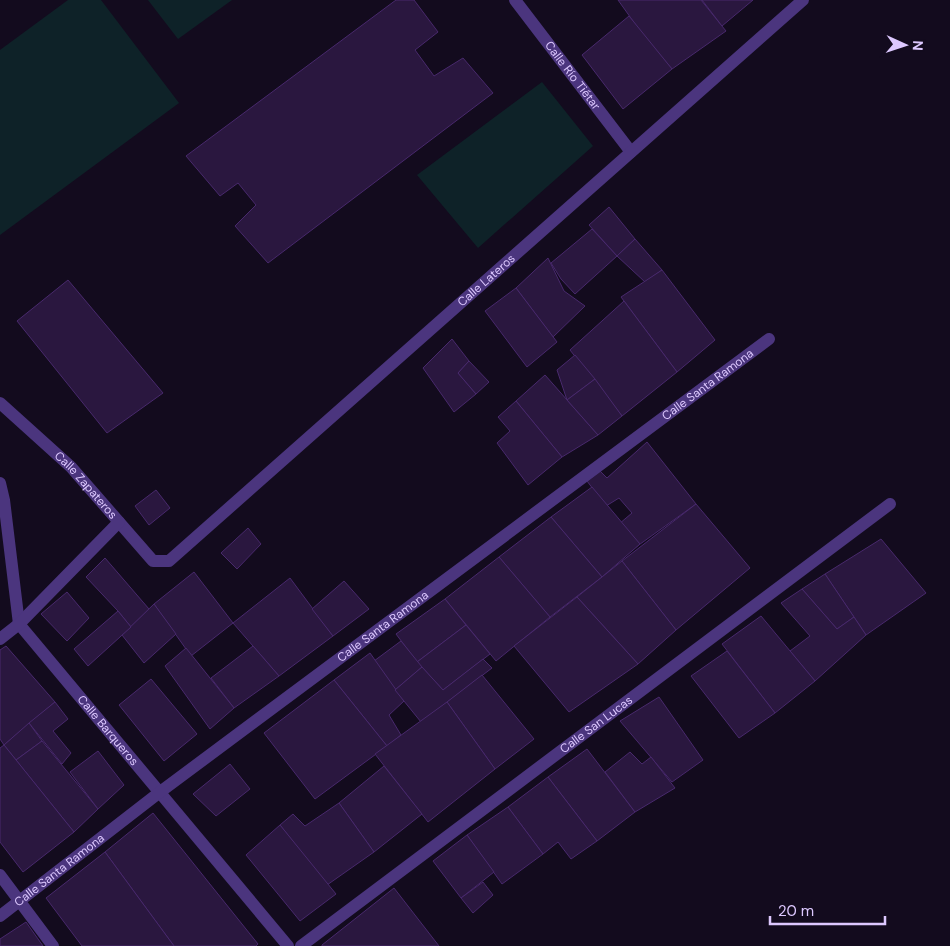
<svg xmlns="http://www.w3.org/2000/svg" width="950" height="946" viewBox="0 0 950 946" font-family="'DM Sans',sans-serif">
<rect width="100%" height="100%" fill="#130b1e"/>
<g fill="#0e2228">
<path d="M68,0H101L179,103L0,235V50Z"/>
<path d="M148,0H232L178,39Z"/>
<path d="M542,82L593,146L478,248L417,175Z"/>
</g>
<g fill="#2a173f" stroke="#48296c">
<path d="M396,0H414L438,32L415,50L434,76L463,58L493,93L268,263L235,226L256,205L238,183L220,196L186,156Z"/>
<path d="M618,0H701L726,31L672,69L643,35Z"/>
<path d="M702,0H753L722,26Z"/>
<path d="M629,16L672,69L623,109L582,55Z"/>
<path d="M609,207L635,239L617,256L589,225Z"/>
<path d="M592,229L617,256L575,294L561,279L551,263Z"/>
<path d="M635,239L662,270L645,282L617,256Z"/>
<path d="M548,258L564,291L585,306L553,337L516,288Z"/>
<path d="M662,270L715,340L677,372L621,297Z"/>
<path d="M68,280L163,393L107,433L17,321Z"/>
<path d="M516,288L557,342L527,367L485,311Z"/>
<path d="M624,301L677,372L622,416L570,350Z"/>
<path d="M452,339L469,361L458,373L476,394L454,412L423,368Z"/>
<path d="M575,355L595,379L567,400L557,370Z"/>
<path d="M469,361L489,382L476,394L458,373Z"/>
<path d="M545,375L598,435L562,457L516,401Z"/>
<path d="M595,379L622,416L598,435L567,400Z"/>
<path d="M516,401L562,457L528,485L497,443L510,431L498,417Z"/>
<path d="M647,442L696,504L636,547L619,524L632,513L619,498L606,506L587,481L600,471L607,478Z"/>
<path d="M592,487L640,544L602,577L551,517Z"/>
<path d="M156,490L170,508L149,525L135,506Z"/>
<path d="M696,504L750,568L676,630L622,561Z"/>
<path d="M551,517L602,577L550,617L499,557Z"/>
<path d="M248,528L261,544L237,569L221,553Z"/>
<path d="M881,539L926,593L866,635L825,574Z"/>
<path d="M499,557L550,617L496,661L445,599Z"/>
<path d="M105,558L149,609L131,627L118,611L86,577Z"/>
<path d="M622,561L676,630L638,664L577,597Z"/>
<path d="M194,572L233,623L191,656L154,604Z"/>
<path d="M825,574L854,617L837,629L802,589Z"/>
<path d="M290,578L333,636L279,676L233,623Z"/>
<path d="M344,581L369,609L333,636L312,609Z"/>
<path d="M802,589L837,629L854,617L866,635L815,681L790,651L810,636L781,603Z"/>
<path d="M67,592L89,618L67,641L41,614Z"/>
<path d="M577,597L638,664L569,712L514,646Z"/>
<path d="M445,599L466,625L417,662L396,634Z"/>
<path d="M154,604L176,634L144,663L122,635Z"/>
<path d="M118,611L131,627L88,666L74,649Z"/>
<path d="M761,616L815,681L775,713L722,644Z"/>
<path d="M466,625L490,654L443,690L417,662Z"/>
<path d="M401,641L422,667L395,690L374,661Z"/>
<path d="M6,646L55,702L4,745L0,739V650Z"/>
<path d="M253,646L279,676L234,708L211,678Z"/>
<path d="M186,648L234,708L210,729L165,666Z"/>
<path d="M727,651L775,713L739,738L691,676Z"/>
<path d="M370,653L404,701L389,715L401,735L387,746L334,680Z"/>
<path d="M483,659L492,668L421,722L395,690L422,667L443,690Z"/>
<path d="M482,675L534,739L495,769L447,702Z"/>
<path d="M151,679L197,734L164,761L119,705Z"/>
<path d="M334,680L387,746L315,799L264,733Z"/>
<path d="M659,697L703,760L672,782L620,721Z"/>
<path d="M55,702L68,719L53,731L71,753L62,764L29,723Z"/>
<path d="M447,702L495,769L428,822L375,754Z"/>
<path d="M29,723L42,741L16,760L4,745Z"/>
<path d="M42,741L98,809L74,832L16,760Z"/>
<path d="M4,745L74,832L23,872L0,842V748Z"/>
<path d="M587,749L635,812L597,841L548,777Z"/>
<path d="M98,751L124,785L98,809L70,772Z"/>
<path d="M630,752L642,764L651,757L675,788L635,812L605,772Z"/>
<path d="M230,764L250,789L216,816L193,794Z"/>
<path d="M384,766L422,814L374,852L339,803Z"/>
<path d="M548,777L597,841L571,859L558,842L543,854L508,807Z"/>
<path d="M339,803L374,852L327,885L280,825L293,814L305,826Z"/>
<path d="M508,807L543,854L502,884L467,835Z"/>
<path d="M153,813L258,944L256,946H174L105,852Z"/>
<path d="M280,825L336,894L300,921L246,855Z"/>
<path d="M467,835L494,872L461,898L433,861Z"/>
<path d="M105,852L174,946H82L46,898Z"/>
<path d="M483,882L493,895L473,913L461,898Z"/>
<path d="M394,888L439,946H322V945Z"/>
<path d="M26,922L43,946H0V939Z"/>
</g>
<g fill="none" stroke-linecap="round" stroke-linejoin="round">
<g stroke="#4b357e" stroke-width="12">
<path id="s1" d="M515,0L631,152"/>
<path id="s2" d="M0,403L71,467L153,561H169L803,0"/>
<path id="s3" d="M0,483L4,500L19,624L288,946"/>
<path d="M0,639L19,624L119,522"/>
<path d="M0,875L53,946"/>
<path id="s4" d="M0,916L160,792L769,339"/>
<path id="s5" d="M301,946L890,504"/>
</g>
</g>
<g text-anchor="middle" stroke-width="4" stroke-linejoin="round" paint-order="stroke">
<g font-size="12" fill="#ddc8ff" stroke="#130b1e">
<text dy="4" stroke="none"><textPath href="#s1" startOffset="95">Calle Río Tiétar</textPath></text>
<text dy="4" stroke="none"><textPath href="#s2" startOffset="660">Calle Lateros</textPath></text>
<text dy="4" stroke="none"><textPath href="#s4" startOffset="885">Calle Santa Ramona</textPath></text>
<text dy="4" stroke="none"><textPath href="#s2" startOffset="119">Calle Zapateros</textPath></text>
<text dy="4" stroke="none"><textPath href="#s4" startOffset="480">Calle Santa Ramona</textPath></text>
<text dy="4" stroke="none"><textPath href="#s5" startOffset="369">Calle San Lucas</textPath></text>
<text dy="4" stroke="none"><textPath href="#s3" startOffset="281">Calle Barqueros</textPath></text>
<text dy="4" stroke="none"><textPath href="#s4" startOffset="75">Calle Santa Ramona</textPath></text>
</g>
</g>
<g transform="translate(905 45) rotate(93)" stroke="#130b1e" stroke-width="4" paint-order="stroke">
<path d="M0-4L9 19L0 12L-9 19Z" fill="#ddc8ff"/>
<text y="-8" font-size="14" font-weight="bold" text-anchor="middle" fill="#ddc8ff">N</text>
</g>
<path d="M770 916v8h115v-8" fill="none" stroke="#ddc8ff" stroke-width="2.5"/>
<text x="778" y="916" font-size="15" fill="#ddc8ff" stroke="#130b1e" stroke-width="4" paint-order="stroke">20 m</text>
</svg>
